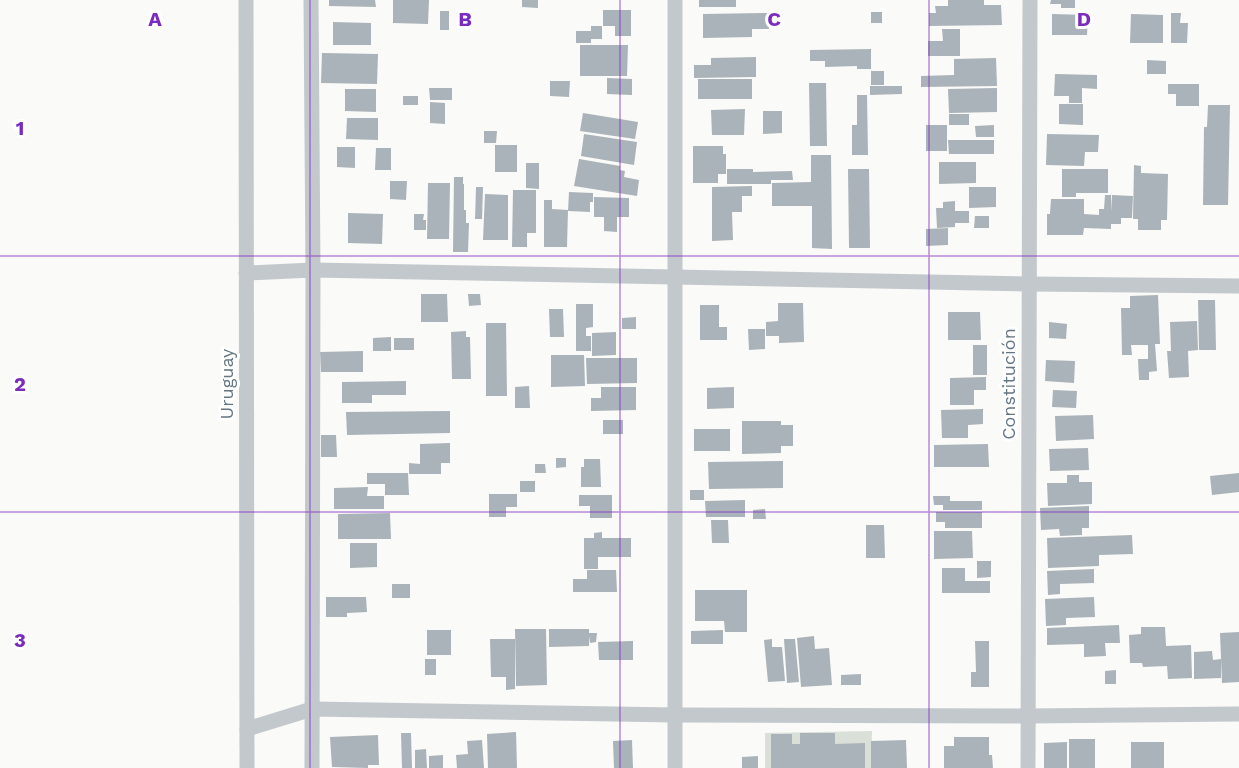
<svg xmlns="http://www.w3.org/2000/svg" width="1239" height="768" viewBox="0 0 1239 768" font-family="'Work Sans',sans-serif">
<rect width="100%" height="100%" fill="#fafaf8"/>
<path fill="#dadfd7" d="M872,731L871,768H765V733Z"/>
<g fill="#aab3b9">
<path d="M329,0H375L376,7L329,6Z"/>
<path d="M393,0H429L428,24L393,23Z"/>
<path d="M522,0H538V8L522,7Z"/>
<rect x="699" y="0" width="37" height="7"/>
<path d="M948,0H984V5H1001L1002,25L929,26V13H936L935,6H948Z"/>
<path d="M1051,0H1075V8H1061V4H1050Z"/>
<path d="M603,10H631V36H615V26H603Z"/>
<rect x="440" y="11" width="9" height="19"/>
<rect x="871" y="12" width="11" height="11"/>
<path d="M769,13V29H752V37L703,38V14Z"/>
<path d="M1171,13H1181L1180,23H1188L1187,43H1171Z"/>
<path d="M1052,14L1088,15L1087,35H1052Z"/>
<path d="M1131,14L1163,15V43H1130Z"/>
<path d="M333,22L371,23V45H333Z"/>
<path d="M591,26H602V39H591V43H576V31H591Z"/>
<path d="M942,29H960V56H928V41H943Z"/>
<path d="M580,45H628L627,76H580Z"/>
<path d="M871,49V69H857V66L825,67V61H810V50Z"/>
<path d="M322,53L378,54L377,84L321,83Z"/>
<path d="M756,57V77L694,78V65H711V58Z"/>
<path d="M996,58L997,86L921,87V76L954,75V59Z"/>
<path d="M1147,60L1166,61V74H1147Z"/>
<rect x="871" y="71" width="13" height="14"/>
<path d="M1055,74L1097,75V89L1082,88V103H1069V96H1054Z"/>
<path d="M607,78L632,79V95L607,94Z"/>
<rect x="698" y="79" width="54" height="20"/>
<path d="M550,81H570L569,97L550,96Z"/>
<path d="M809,83H826L827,146H810Z"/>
<path d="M1168,84H1199V106H1176V94H1168Z"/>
<path d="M870,86H902V94L870,95Z"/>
<path d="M429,88H452V100H430Z"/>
<path d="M997,88V112L949,113L948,89Z"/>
<path d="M345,89H376V112L345,111Z"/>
<path d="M857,95H867L868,155H852V125H857Z"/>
<rect x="403" y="96" width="15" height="9"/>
<path d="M430,102L445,103V124L430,123Z"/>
<path d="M1059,104H1083V125L1059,124Z"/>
<path d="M1208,105H1230L1228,205H1203L1204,127H1207Z"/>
<path d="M745,109L744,135H712L711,110Z"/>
<path d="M763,111H782V133L763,134Z"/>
<path d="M583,113L638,122L635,139L580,131Z"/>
<rect x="949" y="114" width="20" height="11"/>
<path d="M347,118H378V140L346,139Z"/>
<rect x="926" y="125" width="21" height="26"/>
<path d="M994,125V137H976L975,126Z"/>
<path d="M484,131H497L496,143H484Z"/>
<path d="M584,134L637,142L634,165L581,156Z"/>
<path d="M1047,134L1099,135L1098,152H1085L1084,166L1046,165Z"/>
<path d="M948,140H994V154H949Z"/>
<rect x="495" y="145" width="22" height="27"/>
<path d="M693,146H723V154H726V174H718V183H693Z"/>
<path d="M337,147H355V168L337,167Z"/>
<path d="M376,148H391V170H375Z"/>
<path d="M811,155H831L832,249L812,248V206H772V183L811,182Z"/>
<path d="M579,159L620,166V170L625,171L624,177L639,180L637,196L574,186Z"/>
<path d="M939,162H976V183L939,184Z"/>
<path d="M526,163H539V189L526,188Z"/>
<path d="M1134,165L1141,166V173L1168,174L1167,220H1161V230H1138V219H1133Z"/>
<path d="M727,169H753V172L792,171L793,180H771V184H727Z"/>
<path d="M848,169H869L870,248H849Z"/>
<path d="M1062,169H1108V193H1076V197H1062Z"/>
<path d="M454,177H463V184H464V210H466V223H469L468,252H453Z"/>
<path d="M390,181H407L406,200L390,199Z"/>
<path d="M428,183H450L449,239H427Z"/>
<path d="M752,186V196H742V212H732L733,240L712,241V187Z"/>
<path d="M476,187H483L482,219H475Z"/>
<path d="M969,187H996V207L969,208Z"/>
<path d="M513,190H536V233H527V247H512Z"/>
<path d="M569,192L593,193V202H590V212L568,211Z"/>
<path d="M485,194L508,195V240H483Z"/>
<path d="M1105,195H1111L1112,212V195L1133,196L1132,218H1121V224H1111V229L1084,228L1083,235H1047V214H1050L1051,199H1084V214L1099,215V209H1104Z"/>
<path d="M594,197L629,198V217H617V232L604,231V217H594Z"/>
<path d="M544,200H552V209L568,210L567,247H544Z"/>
<path d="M955,201V211H969V223H955V227L937,228L936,208H943V202Z"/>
<path d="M348,213L383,214L382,244L348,243Z"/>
<path d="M414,214H424L423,220H426V230H414Z"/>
<path d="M975,216H989V228H974Z"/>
<path d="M948,228V245L926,246V229Z"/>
<path d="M421,294H447L448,322H421Z"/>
<path d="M468,294H480L481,305L469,306Z"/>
<path d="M1158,295L1160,344H1155L1157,371L1149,372V380H1139L1138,359H1148V345H1131L1132,355H1122L1121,308H1130V296Z"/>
<path d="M1198,300H1215L1216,350H1199Z"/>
<path d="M778,303H803L804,342L779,343V336H766V322L778,321Z"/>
<path d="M576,304H593V327L586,328V336H591V351H576Z"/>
<path d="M700,305H719V327H727V340H700Z"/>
<path d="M549,309H563L564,337H550Z"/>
<path d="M948,312H980L981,340H948Z"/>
<path d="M636,317V329H622V318Z"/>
<path d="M1197,321L1198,350L1188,351L1189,377L1169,378L1167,351H1171L1170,322Z"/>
<path d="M1049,322L1067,324L1066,339L1049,338Z"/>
<path d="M486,323H506L507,396H486Z"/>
<path d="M748,329H765V349L749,350Z"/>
<path d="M466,331V337H470L471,379H452L451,332Z"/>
<path d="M616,332V355L592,356V333Z"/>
<path d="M391,337V351H373V338Z"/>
<rect x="394" y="338" width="20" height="12"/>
<rect x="973" y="345" width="14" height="30"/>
<path d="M363,351V372H321L320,352Z"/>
<path d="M551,355H584L585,386L551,387Z"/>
<path d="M586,358H637V383L587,384Z"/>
<path d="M1046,360L1075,361L1074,383L1045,381Z"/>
<path d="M986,377V390H974V405H950V378Z"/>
<path d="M406,381V395H372V403H342V382Z"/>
<path d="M529,386L530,408H515V387Z"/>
<path d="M601,387H636V410L591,411V398H601Z"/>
<path d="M734,387V408L707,409V388Z"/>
<path d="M1053,390L1077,391L1076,408L1052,407Z"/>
<path d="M983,409V424L968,425V438H942L941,410Z"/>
<path d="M450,411V433L347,435L346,412Z"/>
<path d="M1093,415L1094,439L1056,441L1055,416Z"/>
<rect x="603" y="420" width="20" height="14"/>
<path d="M742,421H781V425H793V446H781V453L742,454Z"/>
<rect x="694" y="429" width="36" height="22"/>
<path d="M321,435H336L337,457H321Z"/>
<path d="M450,443V463H441V474H409V463L420,464V444Z"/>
<path d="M988,444L989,467H934V445Z"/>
<path d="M1088,448L1089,470L1050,471L1049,449Z"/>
<path d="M556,458H566V467L556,468Z"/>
<path d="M584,459H600L601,487H581V467H584Z"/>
<path d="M783,461V488L709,489L708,462Z"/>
<path d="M535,464H545L546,473H535Z"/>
<path d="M367,473H408L409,495H385V484H367Z"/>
<path d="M1239,473V492L1212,495L1210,476Z"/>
<path d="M1067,475H1079V482H1092V504L1048,506L1047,483H1067Z"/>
<rect x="520" y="481" width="15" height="11"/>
<path d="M368,487L367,496H384V509H334V488Z"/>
<rect x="690" y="490" width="14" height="10"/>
<path d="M489,494H517V507H506V517H489Z"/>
<path d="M579,495H612V518H590V506H579Z"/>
<path d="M933,496H950V501H982V510H943V505H934Z"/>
<path d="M745,500V517H706L705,501Z"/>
<path d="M1089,506V528H1082V535L1060,536L1059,529L1041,530L1040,508Z"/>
<path d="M765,509L766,519H753V510Z"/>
<path d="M936,512H982V528H945V522H936Z"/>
<path d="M390,513L391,539H338V514Z"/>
<path d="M711,520H728L729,543H712Z"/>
<path d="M866,525H884L885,558H866Z"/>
<path d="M934,531H972L973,558L934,559Z"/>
<path d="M602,532V538H631V557H598V569H584V538H594V533Z"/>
<path d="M1132,535L1133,554L1099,555V566L1048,568L1047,538Z"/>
<path d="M350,543H377V567L350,568Z"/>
<path d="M977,561H991V577L977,578Z"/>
<path d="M942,568H965V581H990V593H942Z"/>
<path d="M1094,569V583L1060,584V594L1048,595L1047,571Z"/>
<path d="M587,570H616L617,592H573V579H587Z"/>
<rect x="392" y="584" width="18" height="14"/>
<path d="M695,590H747V632H725L724,621H695Z"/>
<path d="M326,597H366L367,612L347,613V617H326Z"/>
<path d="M1094,597L1095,617L1066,618V625L1046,626L1045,599Z"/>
<path d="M1119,625L1120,643H1105L1106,656L1084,657V644L1047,645V628Z"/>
<path d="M1141,627H1165L1166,646L1191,645L1192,678L1168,679L1167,666L1143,667L1142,663H1130L1129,635L1141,634Z"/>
<path d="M515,629H546L547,685L516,686Z"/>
<path d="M549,629H589V633H597L596,642L590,643L589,636V646L549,647Z"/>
<rect x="427" y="630" width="24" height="25"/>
<path d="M723,630V644H691V631Z"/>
<path d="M1239,632V682L1222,683L1220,633Z"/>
<path d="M814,636L815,649L829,648L832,685L801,687L797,638Z"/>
<path d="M490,639H515V689L506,690V677H491Z"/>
<path d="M772,639V647H782L785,681L768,682L764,640Z"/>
<path d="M784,639H795L799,682L787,683Z"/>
<path d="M633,641V660H599L598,642Z"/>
<path d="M975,641H989V687H971V672H976Z"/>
<path d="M1212,651L1213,660L1221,659V678L1194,679V652Z"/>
<rect x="425" y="659" width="11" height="16"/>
<path d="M1116,670V684H1105V671Z"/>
<path d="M861,674V685H841V675Z"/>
<path d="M516,732L517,768H488L487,734Z"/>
<path d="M401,733H411L412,768H402Z"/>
<path d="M800,733H835V744L865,743V768H771V734H792V744H800Z"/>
<path d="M378,735L379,765H368V768L332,767L330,737Z"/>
<path d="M954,737H989V755H992L993,768H944V746H954Z"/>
<rect x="1069" y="739" width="26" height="29"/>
<path d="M482,740L484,768H457L456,755L468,754L467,741Z"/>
<path d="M632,740L633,768H614L613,741Z"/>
<path d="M906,740L907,768H871V741Z"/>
<path d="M1067,742V768H1044V743Z"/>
<rect x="1131" y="742" width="33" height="26"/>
<path d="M426,749L427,768H415V750Z"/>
<path d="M443,755V768H429V756Z"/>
<path d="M758,756V768H742V757Z"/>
</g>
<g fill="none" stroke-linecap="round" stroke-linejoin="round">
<g stroke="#c3c8cc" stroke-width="15">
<path d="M246,0L247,768"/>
<path d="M311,0L313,270L312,768"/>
<path d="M246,273L313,270L1029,284L1239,286"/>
<path d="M247,729L312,709L675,715L1028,716L1239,714"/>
<path d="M675,768V0"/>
<path d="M1028,768L1030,0"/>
</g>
</g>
<path fill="none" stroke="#7b2cbf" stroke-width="1.5" stroke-opacity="0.55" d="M310,0V768M620,0V768M929,0V768M0,256H1239M0,512H1239"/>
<g text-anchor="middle" stroke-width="6" stroke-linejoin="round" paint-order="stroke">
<g font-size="18" fill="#657683" stroke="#fff">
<text transform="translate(227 384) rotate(-90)" y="6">Uruguay</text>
<text transform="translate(1009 384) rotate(-90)" y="6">Constitución</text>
</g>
</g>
<g font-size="20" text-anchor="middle" font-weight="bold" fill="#7b2cbf" stroke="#fff" stroke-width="6" stroke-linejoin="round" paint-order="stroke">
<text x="155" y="26">A</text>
<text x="465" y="26">B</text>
<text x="774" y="26">C</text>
<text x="1084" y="26">D</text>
<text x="20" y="135">1</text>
<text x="20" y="391">2</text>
<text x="20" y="647">3</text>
</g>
</svg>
